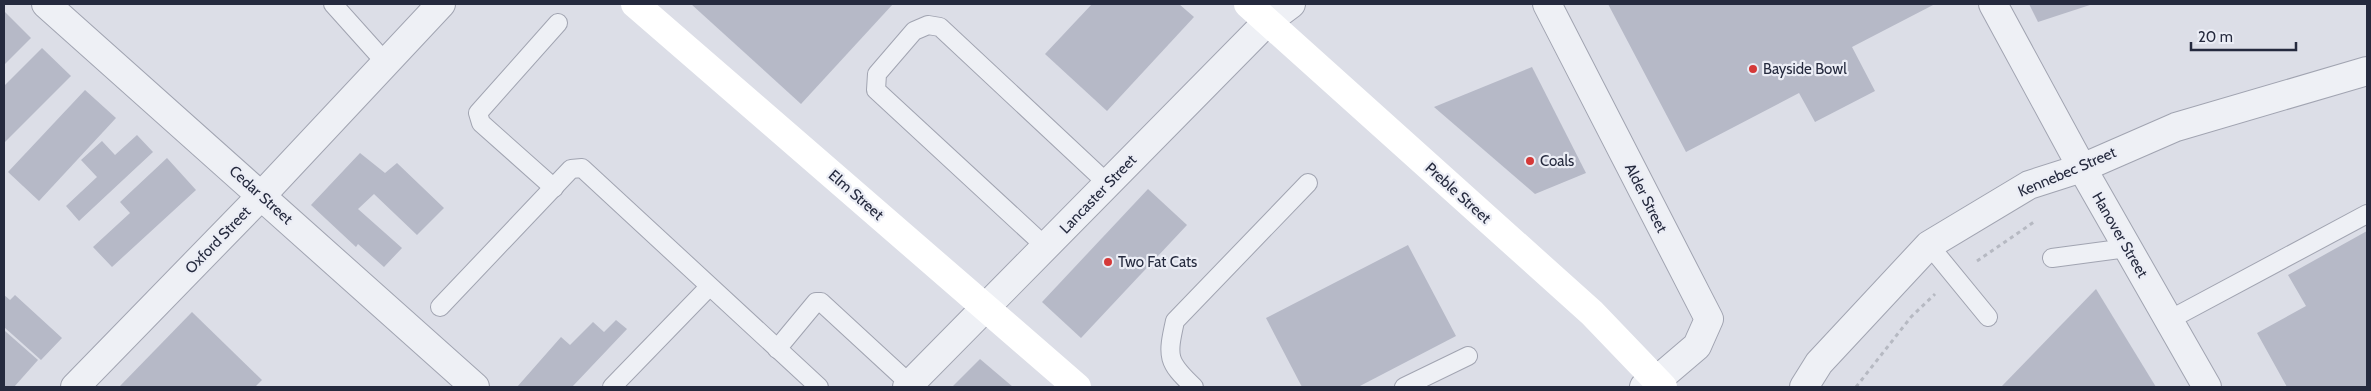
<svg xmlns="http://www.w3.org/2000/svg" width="2371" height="391" viewBox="0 0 2371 391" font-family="Cabin,sans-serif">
<rect width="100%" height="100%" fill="#dcdee7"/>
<g fill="#b6b9c7">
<path d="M691,4H893L801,104Z"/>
<path d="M1092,4H1179L1194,17L1107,111L1045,54Z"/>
<path d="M1608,4H1935L1852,47L1875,91L1815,122L1799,93L1686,152Z"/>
<path d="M2029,4H2093L2038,22Z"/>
<path d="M4,11L31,38L4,65Z"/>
<path d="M42,48L71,76L4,143V86Z"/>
<path d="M1532,67L1586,173L1535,194L1434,107Z"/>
<path d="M85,90L116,118L39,201L8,172Z"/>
<path d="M137,135L153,152L79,221L66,206L97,177L81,160L102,141L115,155Z"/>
<path d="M360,153L385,173L397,163L444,208L417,235L374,194L358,209L402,248L384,267L358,244L356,247L311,205Z"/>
<path d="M167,158L196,190L112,267L93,247L130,213L120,202Z"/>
<path d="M1148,189L1187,225L1081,338L1042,302Z"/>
<path d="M2367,231V387H2287L2257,333L2306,306L2288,275Z"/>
<path d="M1408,245L1456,336L1358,387H1302L1266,318Z"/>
<path d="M2096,289L2156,387H2001Z"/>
<path d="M4,295L10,300L15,295L62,338L41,360L4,327Z"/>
<path d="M192,312L262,380L255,387H119Z"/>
<path d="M616,320L627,329L572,387H517L561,337L570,345L593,322L604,332Z"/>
<path d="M5,331L38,360L14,387H4Z"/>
<path d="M980,359L1013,387H952Z"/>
</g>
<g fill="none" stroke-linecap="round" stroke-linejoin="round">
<defs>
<g id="service">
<path d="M333,4L385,62"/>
<path d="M554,188L481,123L478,113L558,23"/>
<path d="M1929,245L1988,317"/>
<path d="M1046,247L876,90L877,74L914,31L928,25L940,27L1108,184"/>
<path d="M2052,258L2127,248"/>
<path d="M440,307L571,169L582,168L819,387"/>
<path d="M2169,320L2367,214"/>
<path d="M777,349L816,302H821L910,384"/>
<path d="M612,387L709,287"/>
<path d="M1194,387C1167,362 1167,357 1175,321L1308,183"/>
<path d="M1404,387L1468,356"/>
</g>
<g id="minor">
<path d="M46,4L475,387"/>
<path d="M1547,4L1709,319L1697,346L1656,381L1644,387"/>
<path d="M1993,4L2082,168L2207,387"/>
<path d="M75,387L262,195L441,4"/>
<path d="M907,387L1267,22L1291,4"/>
<path d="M1804,387L1819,363L1929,245L2029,185L2082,168L2176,127L2367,71"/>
</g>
</defs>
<use href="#service" stroke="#a1a4b1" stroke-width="20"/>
<use href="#minor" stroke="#a1a4b1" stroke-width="30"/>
<g stroke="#b6b9c2" stroke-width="3" stroke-dasharray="4 4" stroke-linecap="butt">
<path d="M1977,261L2034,222"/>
<path d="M1856,387L1911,317L1935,294"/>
</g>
<use href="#service" stroke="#eef0f5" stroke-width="18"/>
<use href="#minor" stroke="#eef0f5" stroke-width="28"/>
<g stroke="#fff" stroke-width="28">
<path d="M635,4L1077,387"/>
<path d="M1248,4L1592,313L1663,387"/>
</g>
</g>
<g fill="#d53938" stroke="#ebedf5" stroke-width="2">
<circle cx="1753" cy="69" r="5"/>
<circle cx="1530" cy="161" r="5"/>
<circle cx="1108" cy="262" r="5"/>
</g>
<g text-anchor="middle" stroke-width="4.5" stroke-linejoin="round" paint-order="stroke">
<g font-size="15" fill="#252a3e" stroke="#ebedf5" text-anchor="start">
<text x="1763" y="74">Bayside Bowl</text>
<text x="1540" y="166">Coals</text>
<text x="1118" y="267">Two Fat Cats</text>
</g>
<g font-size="15" fill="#252a3e" stroke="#ebedf5">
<text transform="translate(2067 172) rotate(-23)" y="5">Kennebec Street</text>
<text transform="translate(1458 193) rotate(42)" y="5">Preble Street</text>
<text transform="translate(1098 194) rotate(-46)" y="5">Lancaster Street</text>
<text transform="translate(261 195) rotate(42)" y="5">Cedar Street</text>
<text transform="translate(856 195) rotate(41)" y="5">Elm Street</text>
<text transform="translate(1646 198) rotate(63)" y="5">Alder Street</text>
<text transform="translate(2120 235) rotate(60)" y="5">Hanover Street</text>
<text transform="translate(218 240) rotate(-46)" y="5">Oxford Street</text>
</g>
</g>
<rect width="2371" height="391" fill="none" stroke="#252a3e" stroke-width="10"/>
<path d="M2191 42v8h105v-8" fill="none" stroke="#252a3e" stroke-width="2.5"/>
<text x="2198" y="42" font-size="15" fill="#252a3e" stroke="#ebedf5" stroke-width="4" paint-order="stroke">20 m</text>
</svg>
